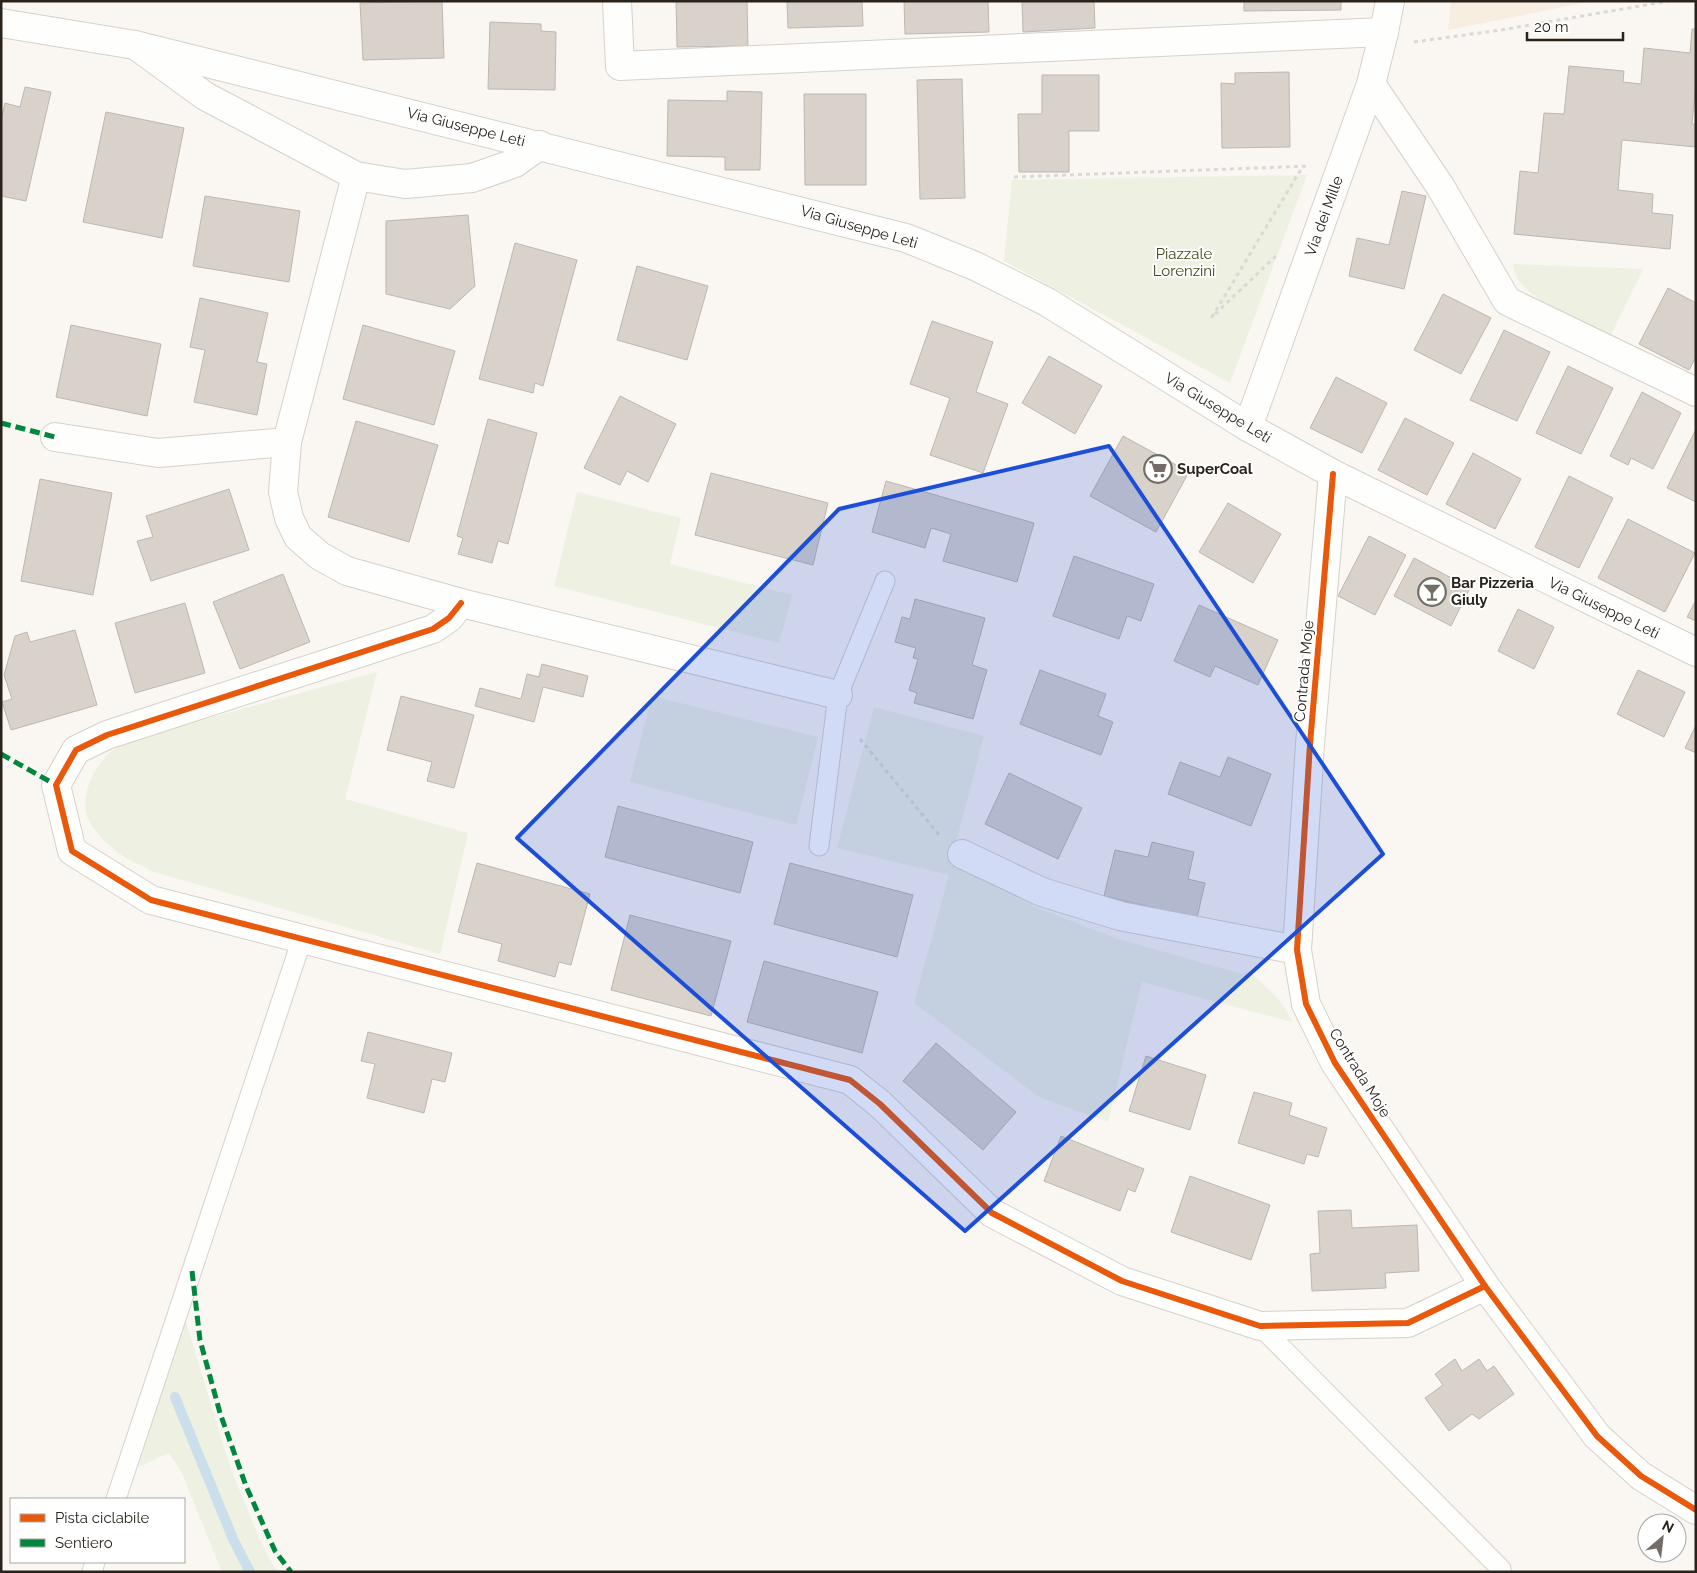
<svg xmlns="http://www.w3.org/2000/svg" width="1697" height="1573" viewBox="0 0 1697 1573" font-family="Raleway,sans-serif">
<rect width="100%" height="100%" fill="#faf6f1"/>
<path fill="#f7ede1" d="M1451,1H1593L1448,30Z"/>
<g fill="#eef0e2">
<path d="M1307,175L1230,383L1004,261L1012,180Z"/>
<path d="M1513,264L1643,269L1611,335C1584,322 1515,299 1513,264Z"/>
<path d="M577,492L681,518L670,564L792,595L779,643L554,586Z"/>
<path d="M377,672L345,799L468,833L440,954L154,872C138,864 120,857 108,844C100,837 91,827 87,816C80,793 96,762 115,749C122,744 130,742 136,738Z"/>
<path d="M652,696L818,737L796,825L630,782Z"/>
<path d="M874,707L984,736L952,858L1033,906L1115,938L1242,974L1248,971C1266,986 1283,1000 1292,1022L1142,982L1108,1122L1039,1097L914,1003L949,875L837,848Z"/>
<path d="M185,1319C205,1381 220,1444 245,1504C255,1528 263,1550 278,1572H222L181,1471L169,1453L138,1467Z"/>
</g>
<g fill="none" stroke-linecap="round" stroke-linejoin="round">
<path stroke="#cadeeb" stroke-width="10" d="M175,1397L233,1539L250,1572"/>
</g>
<g fill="#d8d2cb" stroke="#bcb7b1">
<path d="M442,1L444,58L363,60L360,3Z"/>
<path d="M676,1H747L748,46L677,47Z"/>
<path d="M787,1H862L863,26L788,28Z"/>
<path d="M904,1H988L989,32L905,34Z"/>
<path d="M1022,1H1094L1095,28L1023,32Z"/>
<path d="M1244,1H1341V10L1244,11Z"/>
<path d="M490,22L541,24V31L556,32L555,90L488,89Z"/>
<path d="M1692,29H1696V83L1692,124H1696V147L1622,140L1618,190L1653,194L1652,213L1673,215L1670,249L1514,234L1520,171L1538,173L1544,113L1564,114L1569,66L1624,71L1623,82L1641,84L1644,48L1690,53Z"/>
<path d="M1289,72L1290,147L1222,148L1221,83L1235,84V73Z"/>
<path d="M1042,75H1099V131H1069V172H1019L1018,114H1042Z"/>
<path d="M962,79L965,198L920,199L917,80Z"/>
<path d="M25,87L51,92L26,201L1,196V120L5,103L20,107Z"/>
<path d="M727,91L762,92L760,170H725V157L667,156L668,100L727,101Z"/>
<path d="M804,94H866V185H805Z"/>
<path d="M106,112L184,128L162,238L83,222Z"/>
<path d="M1402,191L1426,196L1404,289L1349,276L1357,238L1389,245Z"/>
<path d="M205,196L300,211L289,282L193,266Z"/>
<path d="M468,215L475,286L450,309L386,294V221Z"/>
<path d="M515,243L577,260L543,386L535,383L533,393L479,379Z"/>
<path d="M637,266L708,286L687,360L617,340Z"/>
<path d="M1668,288L1696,303V357L1689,370L1639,344Z"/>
<path d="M1443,294L1491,318L1461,374L1414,350Z"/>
<path d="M200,298L268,313L257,362L267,364L257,415L194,402L205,350L190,347Z"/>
<path d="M932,321L993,342L976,392L1008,404L983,473L930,455L950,398L910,384Z"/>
<path d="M71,325L161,344L147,416L56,397Z"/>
<path d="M363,325L455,351L434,425L343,399Z"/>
<path d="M1504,330L1550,352L1517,421L1470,400Z"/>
<path d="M1049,356L1102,386L1075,434L1022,403Z"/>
<path d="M1568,366L1613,388L1581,454L1536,433Z"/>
<path d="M1336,377L1387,403L1362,453L1310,428Z"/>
<path d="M1642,392L1681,413L1653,469L1631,458L1628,465L1610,456Z"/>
<path d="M620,396L676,424L648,482L627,471L620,485L584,468Z"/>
<path d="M1405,418L1454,443L1427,495L1378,470Z"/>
<path d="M488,419L537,433L508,544L498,541L492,563L458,554L463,538L457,536Z"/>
<path d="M356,421L438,445L409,542L328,517Z"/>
<path d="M1696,429V502L1667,488Z"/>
<path d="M1123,436L1189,472L1156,532L1090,496Z"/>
<path d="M1473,453L1521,479L1495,529L1446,504Z"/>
<path d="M711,473L828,503L813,565L695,535Z"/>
<path d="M1569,476L1613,498L1579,568L1535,547Z"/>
<path d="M40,479L112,493L93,595L21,581Z"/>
<path d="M886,481L1034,523L1017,582L943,561L951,534L931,528L925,548L872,532Z"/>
<path d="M229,489L249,550L151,581L137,541L153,537L146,516Z"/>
<path d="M1228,503L1281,534L1253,583L1199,552Z"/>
<path d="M1628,519L1695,553L1665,612L1598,578Z"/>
<path d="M1369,536L1406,555L1375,615L1338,596Z"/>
<path d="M1074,556L1154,584L1141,621L1127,616L1119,639L1053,616Z"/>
<path d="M1414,558L1470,588L1451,626L1394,596Z"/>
<path d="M283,574L310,642L240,669L213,602Z"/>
<path d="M915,599L985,618L972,665L987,670L973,719L914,703L917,693L909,690L918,659L913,658L916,648L895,642L902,617L910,619Z"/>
<path d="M1696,600V621L1687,617Z"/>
<path d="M185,603L205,673L135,693L115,623Z"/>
<path d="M1199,605L1278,640L1258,685L1215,666L1210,677L1174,661Z"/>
<path d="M1518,609L1554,627L1534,669L1498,651Z"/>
<path d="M75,630L97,705L11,730L2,702L12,699L4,675L15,636L27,632L30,642Z"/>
<path d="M542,664L588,676L583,697L543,687L534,722L475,706L480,688L521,699L527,674L539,677Z"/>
<path d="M1040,670L1106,694L1098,716L1113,722L1101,755L1020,724Z"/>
<path d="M1638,670L1685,692L1664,737L1617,714Z"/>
<path d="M401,696L474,715L454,788L427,781L432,762L387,750Z"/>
<path d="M1696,725V753L1685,748Z"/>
<path d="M1228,757L1271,774L1251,826L1168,794L1180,762L1220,777Z"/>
<path d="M1009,773L1082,808L1058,859L985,824Z"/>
<path d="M618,806L753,842L740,893L605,857Z"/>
<path d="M1152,842L1194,852L1188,879L1205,883L1197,918L1104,896L1115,850L1148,857Z"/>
<path d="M477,863L590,894L571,965L559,962L555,977L498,961L502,944L458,932Z"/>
<path d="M790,863L913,895L897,957L774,924Z"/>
<path d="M630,915L731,941L711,1016L611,990Z"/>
<path d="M764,961L878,992L862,1053L747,1022Z"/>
<path d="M368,1032L452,1053L445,1082L432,1079L424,1113L367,1098L375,1064L361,1061Z"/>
<path d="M936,1043L1016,1112L983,1150L903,1081Z"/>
<path d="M1146,1056L1206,1075L1190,1130L1129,1111Z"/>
<path d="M1254,1092L1292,1103L1289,1115L1327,1128L1318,1157L1307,1154L1304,1164L1238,1143Z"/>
<path d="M1061,1136L1144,1169L1135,1192L1128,1189L1120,1211L1044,1181Z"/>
<path d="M1190,1176L1270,1205L1251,1260L1171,1232Z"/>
<path d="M1351,1210L1352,1228L1417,1225L1419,1271L1385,1273L1386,1288L1312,1291L1310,1254L1320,1253L1318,1211Z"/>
<path d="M1455,1359L1462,1371L1479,1359L1487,1371L1494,1366L1514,1394L1479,1419L1472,1414L1449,1431L1425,1398L1443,1385L1435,1374Z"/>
</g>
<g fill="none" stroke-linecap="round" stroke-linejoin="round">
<defs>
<g id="lane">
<path d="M819,846L838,695L885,581"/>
<path d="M1260,1326L1501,1569L1500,1572"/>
<path d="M116,1499L302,939"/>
<path d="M92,1572L95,1562"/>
</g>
<g id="street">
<path d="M617,1L620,66L1384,32"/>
<path d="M135,45L205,96L356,176L405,184L472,178L515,163L540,145"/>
<path d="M1371,84L1440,186L1507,301L1696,392"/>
<path d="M356,176L287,442L283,492L289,518L298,537L320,556L347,571L461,603L838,695"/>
<path d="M55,437L158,453L287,442"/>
<path d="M1333,474L1310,744L1297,950L1306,1004L1335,1063L1485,1286L1597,1436L1641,1476L1696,1510"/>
<path d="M461,603L449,618L433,629L107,735L76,750L56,785L72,851L151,900L850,1080L880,1104L992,1213L1122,1281L1260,1326L1408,1323L1485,1286"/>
<path d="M962,854L1042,892L1120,916L1297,950"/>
</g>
<g id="secondary">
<path d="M1,23L135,45L906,238L975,266L1047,302L1248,427L1333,474L1696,652"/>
<path d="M1248,427L1371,84L1384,32L1390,1"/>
</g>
</defs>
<use href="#lane" stroke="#d6d1ca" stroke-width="21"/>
<use href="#street" stroke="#d6d1ca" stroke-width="30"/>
<use href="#secondary" stroke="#d6d1ca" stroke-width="30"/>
<g stroke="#dbd9d8" stroke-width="3" stroke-dasharray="4 4" stroke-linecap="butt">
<path d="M1414,42L1501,30L1669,1"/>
<path d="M1014,177L1310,166"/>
<path d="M1276,256L1212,317L1303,166"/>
<path d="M860,739L940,836"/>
</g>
<use href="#lane" stroke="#fefefd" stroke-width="19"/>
<use href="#street" stroke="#fefefd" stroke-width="28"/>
<use href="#secondary" stroke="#fefefd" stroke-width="28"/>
<g stroke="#00873e" stroke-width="5" stroke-dasharray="10 5" stroke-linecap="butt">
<path d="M1,423L55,437"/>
<path d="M1,754L56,785"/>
<path d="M192,1271L200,1340L220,1413L246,1486L275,1551L291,1572"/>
</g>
<defs>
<g id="cycleway">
<path d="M1333,474L1310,744L1297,950L1306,1004L1335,1063L1485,1286L1597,1436L1641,1476L1696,1510"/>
<path d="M461,603L449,618L433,629L107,735L76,750L56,785L72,851L151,900L850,1080L880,1104L992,1213L1122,1281L1260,1326L1408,1323L1485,1286"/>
</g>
</defs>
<use href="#cycleway" stroke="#fff" stroke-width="9"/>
<use href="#cycleway" stroke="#e8590c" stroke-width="6"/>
</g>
<path fill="#1d4ed8" fill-opacity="0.2" stroke="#1d4ed8" stroke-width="4" stroke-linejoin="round" d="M1109,446L1383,854L965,1231L517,838L839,509Z"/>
<defs>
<symbol id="supermarket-ring" viewBox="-11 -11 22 22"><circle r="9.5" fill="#fff" stroke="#736d66" stroke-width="1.5"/><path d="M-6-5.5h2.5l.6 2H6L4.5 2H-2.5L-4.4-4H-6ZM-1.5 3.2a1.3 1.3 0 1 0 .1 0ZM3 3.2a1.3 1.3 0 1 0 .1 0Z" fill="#736d66"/></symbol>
<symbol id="bar-ring" viewBox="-11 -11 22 22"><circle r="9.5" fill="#fff" stroke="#736d66" stroke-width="1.5"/><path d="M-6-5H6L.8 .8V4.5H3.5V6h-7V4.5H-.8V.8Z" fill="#736d66"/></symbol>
</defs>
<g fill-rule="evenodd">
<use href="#supermarket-ring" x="1142" y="453" width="32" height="32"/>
<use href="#bar-ring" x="1416" y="576" width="32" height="32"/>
</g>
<g text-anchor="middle" stroke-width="4" stroke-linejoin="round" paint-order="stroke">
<g font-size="15" fill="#2a231b" stroke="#fff">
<text transform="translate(466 127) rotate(14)" y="5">Via Giuseppe Leti</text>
<text transform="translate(1324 216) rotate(-70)" y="5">Via dei Mille</text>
<text transform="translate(859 227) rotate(16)" y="5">Via Giuseppe Leti</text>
<text transform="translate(1218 408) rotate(31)" y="5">Via Giuseppe Leti</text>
<text transform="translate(1604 608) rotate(26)" y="5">Via Giuseppe Leti</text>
<text transform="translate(1304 671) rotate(-85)" y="5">Contrada Moje</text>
<text transform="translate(1360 1073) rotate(58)" y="5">Contrada Moje</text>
</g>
<g font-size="15" fill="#404b19" stroke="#fff">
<text x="1184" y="259">Piazzale<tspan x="1184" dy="17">Lorenzini</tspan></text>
</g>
<g font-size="15" font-weight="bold" fill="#2a231b" stroke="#fff" text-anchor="start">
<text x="1177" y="474">SuperCoal</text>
<text x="1451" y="588">Bar Pizzeria<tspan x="1451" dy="17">Giuly</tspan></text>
</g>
</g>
<rect width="1697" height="1573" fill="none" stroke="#2a231b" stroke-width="5"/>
<rect x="10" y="1498" width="175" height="65" fill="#ffffff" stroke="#aaa7a4"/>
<rect x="20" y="1514" width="25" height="8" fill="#e8590c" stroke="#aaa7a4"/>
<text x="55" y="1523" font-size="15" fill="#2a231b">Pista ciclabile</text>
<rect x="20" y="1539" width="25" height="8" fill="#00873e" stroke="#aaa7a4"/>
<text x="55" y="1548" font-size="15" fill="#2a231b">Sentiero</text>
<g transform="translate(1662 1538) rotate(28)"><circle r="24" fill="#ffffff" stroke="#aaa7a4"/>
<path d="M0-4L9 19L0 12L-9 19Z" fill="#736d66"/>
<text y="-8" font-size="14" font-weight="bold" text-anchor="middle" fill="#2a231b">N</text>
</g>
<path d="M1527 32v8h96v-8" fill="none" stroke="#2a231b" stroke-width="2.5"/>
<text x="1534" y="32" font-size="15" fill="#2a231b" stroke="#ffffff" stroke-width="4" paint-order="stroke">20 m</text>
</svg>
